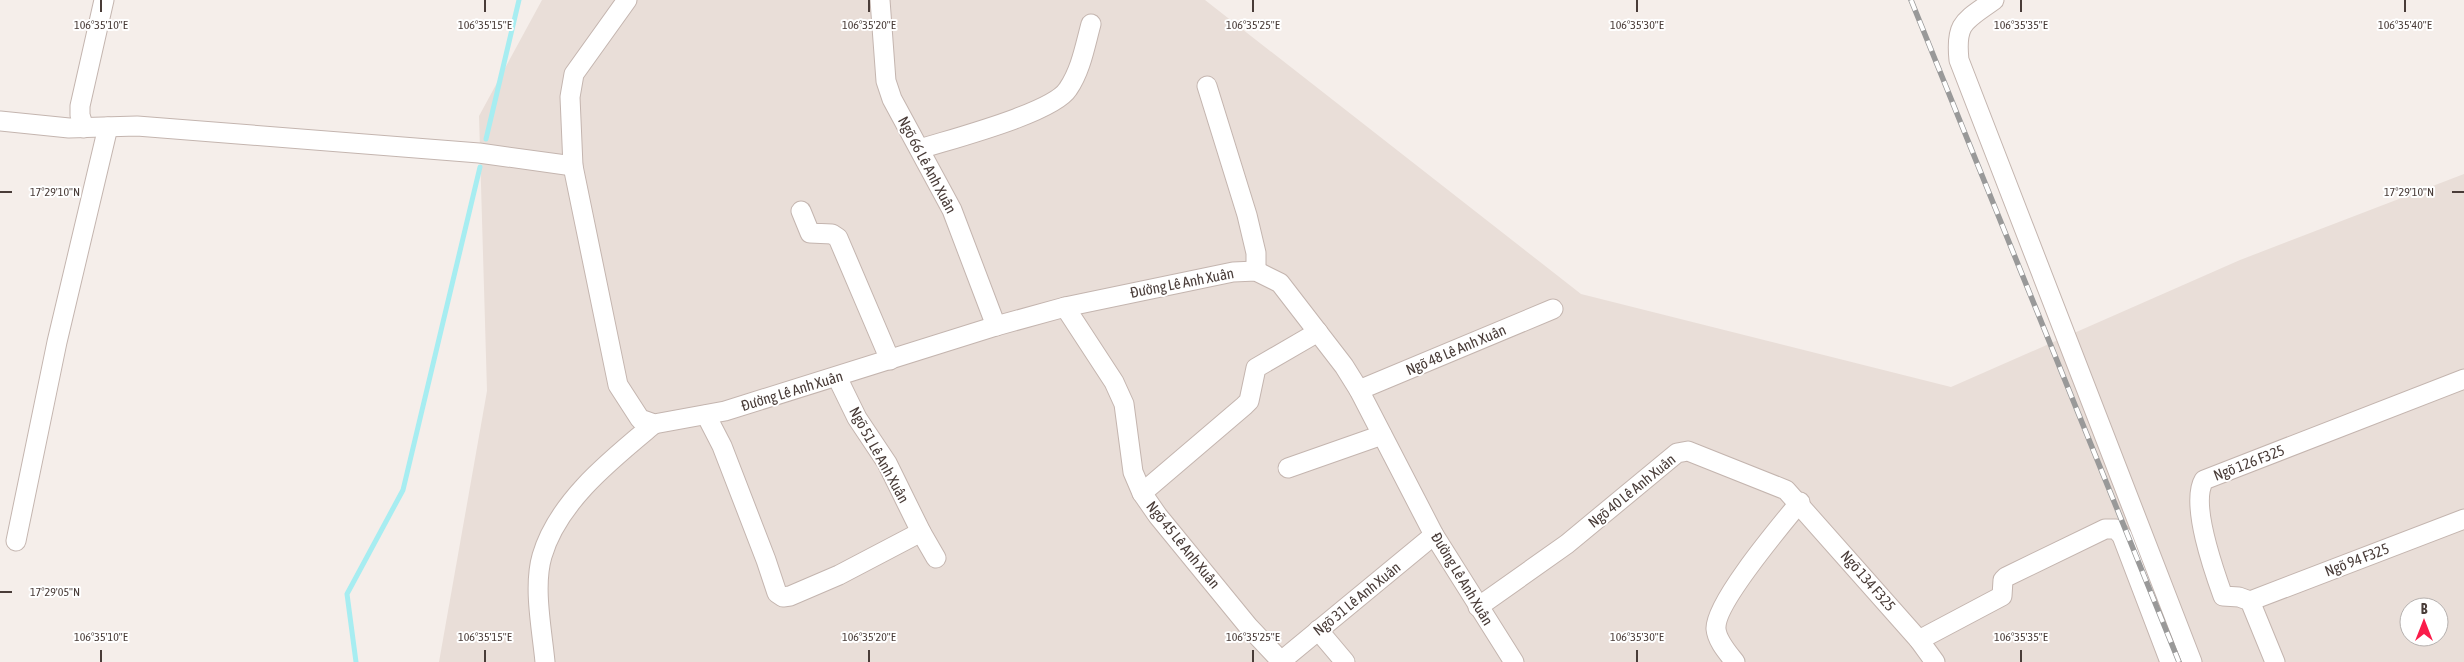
<svg xmlns="http://www.w3.org/2000/svg" width="2464" height="662" viewBox="0 0 2464 662" font-family="'Asap Condensed',sans-serif">
<rect width="100%" height="100%" fill="#f5eeea"/>
<path fill="#e9ded8" fill-rule="evenodd" d="M542,0H1205L1581,294L1951,387L2240,260L2464,174V662H439L487,391L479,116ZM2409,607H2439V637H2409Z"/>
<g fill="none" stroke-linecap="round" stroke-linejoin="round">
<g stroke="#a7edf1" stroke-width="5">
<path d="M486,139L519,0"/>
<path d="M356,662L347,594L403,490L480,167"/>
</g>
<defs>
<g id="street">
<path d="M627,0L574,74L570,97L573,166L618,385L640,419L654,424L725,411L996,326L1065,307L1233,272L1256,271L1280,283L1344,366L1359,390L1434,535L1514,662"/>
<path d="M880,0L886,81L892,99L952,210L996,326"/>
<path d="M1994,0C1965,21 1955,22 1959,60L2192,662"/>
<path d="M1207,86L1247,215L1256,253V271"/>
<path d="M0,121L69,128L137,126L479,153L573,166"/>
<path d="M84,128L80,115V106L104,0"/>
<path d="M920,149C951,139 1053,113 1068,89C1081,70 1085,46 1091,24"/>
<path d="M801,211L810,233L832,234L838,238L890,360"/>
<path d="M1065,307L1114,382L1124,404L1133,472L1142,493L1158,516L1248,626L1281,661"/>
<path d="M837,377L857,418L887,463L921,532L936,558"/>
<path d="M1359,390L1553,309"/>
<path d="M706,415L722,446L766,560L777,593L783,597L790,596L839,575L921,532"/>
<path d="M1288,468L1382,435"/>
<path d="M1142,493L1244,406L1249,401L1256,368L1318,332"/>
<path d="M16,541L57,342L108,127"/>
<path d="M2250,601L2464,519"/>
<path d="M1478,607L1567,544L1677,453L1688,451L1786,490L1919,640L1935,662"/>
<path d="M1318,630L1345,662"/>
<path d="M1919,640L2002,596L2003,580L2006,577L2105,529H2116L2122,536L2170,662"/>
<path d="M545,662C542,630 533,587 542,556C558,501 612,459 654,424"/>
<path d="M1280,662L1434,535"/>
<path d="M1735,662C1728,653 1717,641 1716,629C1714,604 1782,524 1800,502"/>
<path d="M2275,662L2250,601L2239,597L2223,596C2214,571 2190,503 2204,480L2464,379"/>
</g>
</defs>
<use href="#street" stroke="#c4b5af" stroke-width="21"/>
<use href="#street" stroke="#fff" stroke-width="19"/>
<defs>
<path id="rail" d="M1911,0L2179,662"/>
</defs>
<use href="#rail" stroke="#999" stroke-width="5.5"/>
<use href="#rail" stroke="#fff" stroke-width="4" stroke-dasharray="11" stroke-linecap="butt"/>
</g>
<path fill="none" stroke="#493c38" stroke-width="2" d="M101,0V12M485,0V12M869,0V12M1253,0V12M1637,0V12M2021,0V12M2405,0V12M0,192H12M2452,192H2464M0,592H12M101,650V662M485,650V662M869,650V662M1253,650V662M1637,650V662M2021,650V662"/>
<g text-anchor="middle" stroke-width="4" stroke-linejoin="round" paint-order="stroke">
<g font-size="15" fill="#493c38" stroke="#fff">
<text transform="translate(927 165) rotate(62)" y="5">Ngõ 66 Lê Anh Xuân</text>
<text transform="translate(1182 283) rotate(-11)" y="5">Đường Lê Anh Xuân</text>
<text transform="translate(1456 350) rotate(-23)" y="5">Ngõ 48 Lê Anh Xuân</text>
<text transform="translate(792 391) rotate(-17)" y="5">Đường Lê Anh Xuân</text>
<text transform="translate(879 455) rotate(61)" y="5">Ngõ 51 Lê Anh Xuân</text>
<text transform="translate(2249 463) rotate(-21)" y="5">Ngõ 126 F325</text>
<text transform="translate(1632 491) rotate(-39)" y="5">Ngõ 40 Lê Anh Xuân</text>
<text transform="translate(1183 545) rotate(51)" y="5">Ngõ 45 Lê Anh Xuân</text>
<text transform="translate(2357 560) rotate(-21)" y="5">Ngõ 94 F325</text>
<text transform="translate(1462 579) rotate(59)" y="5">Đường Lê Anh Xuân</text>
<text transform="translate(1868 581) rotate(49)" y="5">Ngõ 134 F325</text>
<text transform="translate(1357 599) rotate(-39)" y="5">Ngõ 31 Lê Anh Xuân</text>
</g>
</g>
<g font-size="12" text-anchor="middle" fill="#493c38" stroke="#fff" stroke-width="4" stroke-linejoin="round" paint-order="stroke">
<text x="101" y="29">106°35'10"E</text>
<text x="485" y="29">106°35'15"E</text>
<text x="869" y="29">106°35'20"E</text>
<text x="1253" y="29">106°35'25"E</text>
<text x="1637" y="29">106°35'30"E</text>
<text x="2021" y="29">106°35'35"E</text>
<text x="2405" y="29">106°35'40"E</text>
<text x="55" y="196">17°29'10"N</text>
<text x="2409" y="196">17°29'10"N</text>
<text x="55" y="596">17°29'05"N</text>
<text x="101" y="641">106°35'10"E</text>
<text x="485" y="641">106°35'15"E</text>
<text x="869" y="641">106°35'20"E</text>
<text x="1253" y="641">106°35'25"E</text>
<text x="1637" y="641">106°35'30"E</text>
<text x="2021" y="641">106°35'35"E</text>
</g>
<g transform="translate(2424 622)"><circle r="24" fill="#ffffff" stroke="#b6b1af"/>
<path d="M0-4L9 19L0 12L-9 19Z" fill="#fa1c4a"/>
<text y="-8" font-size="14" font-weight="bold" text-anchor="middle" fill="#493c38">B</text>
</g>
</svg>
